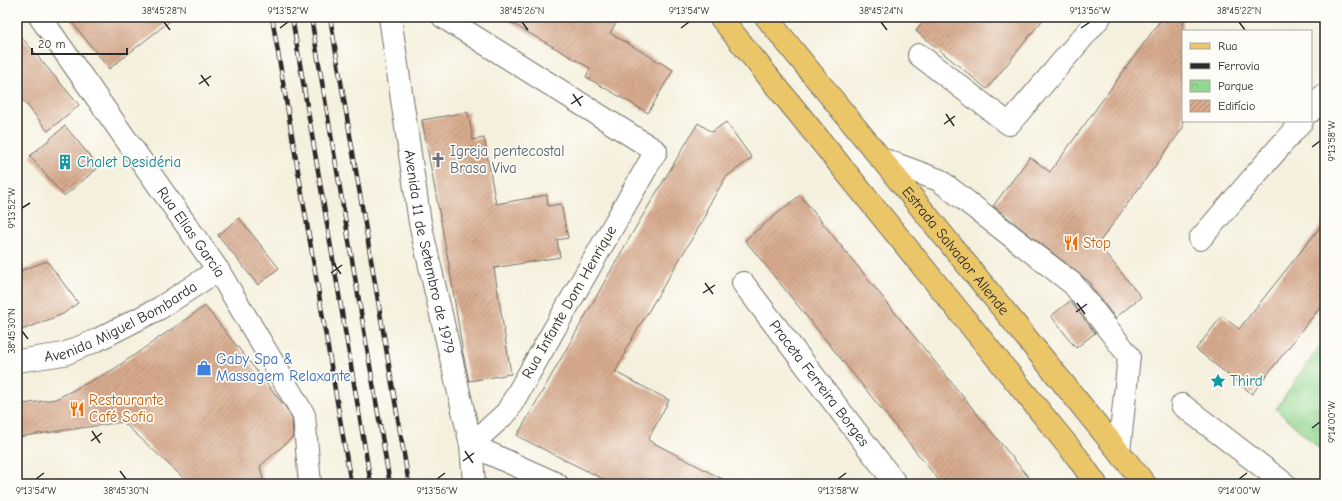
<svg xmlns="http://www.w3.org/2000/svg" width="1342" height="501" viewBox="0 0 1342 501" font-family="'Comic Neue',sans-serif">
<defs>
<pattern id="park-crowns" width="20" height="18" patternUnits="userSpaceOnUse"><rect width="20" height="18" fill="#92d68f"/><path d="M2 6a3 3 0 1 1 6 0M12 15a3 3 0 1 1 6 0" fill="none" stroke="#7eb87c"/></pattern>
<pattern id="building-hatch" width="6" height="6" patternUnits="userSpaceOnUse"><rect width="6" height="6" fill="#d8aa8d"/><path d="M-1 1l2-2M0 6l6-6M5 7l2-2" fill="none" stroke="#af8b73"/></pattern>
</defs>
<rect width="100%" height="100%" fill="#fdfcf7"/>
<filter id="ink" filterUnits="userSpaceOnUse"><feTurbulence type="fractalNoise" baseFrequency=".025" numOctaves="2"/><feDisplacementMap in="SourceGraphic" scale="8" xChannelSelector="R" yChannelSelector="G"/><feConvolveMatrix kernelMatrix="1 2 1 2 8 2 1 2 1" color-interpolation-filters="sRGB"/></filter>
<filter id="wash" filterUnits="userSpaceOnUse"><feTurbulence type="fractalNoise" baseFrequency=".012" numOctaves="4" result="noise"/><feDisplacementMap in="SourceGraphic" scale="16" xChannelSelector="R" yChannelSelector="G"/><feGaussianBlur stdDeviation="0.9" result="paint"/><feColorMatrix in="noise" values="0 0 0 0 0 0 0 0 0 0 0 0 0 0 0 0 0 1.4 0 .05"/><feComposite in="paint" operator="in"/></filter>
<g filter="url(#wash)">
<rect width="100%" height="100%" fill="#f5f0dd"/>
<path fill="url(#park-crowns)" stroke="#5e805d" d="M1325,338V454L1276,409Z"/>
<g id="blocks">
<g fill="url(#building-hatch)">
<path d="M68,17H175L109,69Z"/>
<path d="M501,17H620L610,33L673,70L648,113L586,77L590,68Z"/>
<path d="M927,17H1045L987,89L916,31Z"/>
<path d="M1163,17H1183V128L1098,244L1141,297L1115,318L1090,285L1092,284L993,206L1030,157L1050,172Z"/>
<path d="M17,32L79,105L48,131L17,93Z"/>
<path d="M468,112L473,140L484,138L496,204L547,195L548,206L561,204L568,238L557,240L560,257L494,268L511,374L469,381L463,353L449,265L422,120Z"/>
<path d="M726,122L752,158L726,177L706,210L708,212L624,352L626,353L615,372L669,400L648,440L732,484H613L517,436L630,237L698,123L712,132Z"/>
<path d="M65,126L99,167L64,196L30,156Z"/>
<path d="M800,195L994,435L1034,484H942L745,240Z"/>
<path d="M239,218L279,268L258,285L218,235Z"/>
<path d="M1325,221V301L1252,394L1196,349L1222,316L1239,329Z"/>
<path d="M47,261L78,303L63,314L17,332V272Z"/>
<path d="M1070,301L1095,333L1076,348L1051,316Z"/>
<path d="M205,306L286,408L292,419L293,437L260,466L264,484H190L123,422L17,437V405L56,399L114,369Z"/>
</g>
</g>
</g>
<g filter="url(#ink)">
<use href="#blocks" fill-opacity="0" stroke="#727069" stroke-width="1"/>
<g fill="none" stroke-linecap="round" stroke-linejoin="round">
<defs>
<g id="minor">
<path id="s1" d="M40,17L218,270L304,415L310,484"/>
<path id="s2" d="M390,17L420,223L471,445L474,484"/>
<path d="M443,17L656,151L507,412L471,445L557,484"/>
<path d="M919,55L1009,124L1100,17"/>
<path d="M1311,111L1325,94"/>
<path d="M882,159L939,180L1073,284L1129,356L1119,452"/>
<path d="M1200,239L1302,121"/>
<path id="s3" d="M743,283L896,484"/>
<path id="s4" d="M17,361L64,354L97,340L160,308L218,270"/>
<path d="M1182,405L1285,484"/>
</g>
<g id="major">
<path d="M720,17L1077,457L1096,484"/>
<path id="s5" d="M766,17L1145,484"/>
</g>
</defs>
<use href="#minor" stroke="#727069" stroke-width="24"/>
<use href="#major" stroke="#727069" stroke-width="24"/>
<use href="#minor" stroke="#fff" stroke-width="22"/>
<use href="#major" stroke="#ebc669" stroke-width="22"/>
<defs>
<g id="rail">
<path d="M272,17L351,484"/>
<path d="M292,17L371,484"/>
<path d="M311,17L390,484"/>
<path d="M330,17L409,484"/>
</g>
</defs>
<use href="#rail" stroke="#2b2b2b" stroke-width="4.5"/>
<use href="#rail" stroke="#fdfcf7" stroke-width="3" stroke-dasharray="9" stroke-linecap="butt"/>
</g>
</g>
<path fill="none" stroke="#2b2b2b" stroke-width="1.5" d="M164,22L170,30M522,22L528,30M881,22L887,30M1239,22L1245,30M280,28L288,22M681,28L689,22M1081,28L1090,22M201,75L209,86M199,84L211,76M573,94L581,106M571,104L583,96M946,114L954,126M944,124L955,116M1312,147L1320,141M22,208L30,203M333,263L341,274M331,273L342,265M705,283L713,294M703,293L715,285M1077,303L1085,314M1076,312L1087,304M22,331L28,339M1312,428L1320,422M92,431L100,443M91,441L102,433M465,451L473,463M463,461L474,453M120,471L126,479M36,479L44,473M437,479L445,473M838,479L846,473M1239,479L1247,473"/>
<defs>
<symbol id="church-bare" viewBox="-9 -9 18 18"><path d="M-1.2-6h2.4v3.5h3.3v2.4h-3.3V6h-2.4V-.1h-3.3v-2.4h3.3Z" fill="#6b7280" stroke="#fdfcf7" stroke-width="2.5" paint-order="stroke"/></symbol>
<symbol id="building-bare" viewBox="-9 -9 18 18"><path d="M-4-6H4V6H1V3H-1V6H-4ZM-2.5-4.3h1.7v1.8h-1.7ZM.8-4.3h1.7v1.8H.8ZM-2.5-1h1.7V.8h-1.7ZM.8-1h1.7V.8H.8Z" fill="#0f9aa8" stroke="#fdfcf7" stroke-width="2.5" paint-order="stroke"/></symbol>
<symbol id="restaurant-bare" viewBox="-9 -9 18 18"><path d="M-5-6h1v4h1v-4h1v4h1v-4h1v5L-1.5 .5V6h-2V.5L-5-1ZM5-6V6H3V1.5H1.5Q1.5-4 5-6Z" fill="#e8710a" stroke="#fdfcf7" stroke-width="2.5" paint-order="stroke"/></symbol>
<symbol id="shop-bare" viewBox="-9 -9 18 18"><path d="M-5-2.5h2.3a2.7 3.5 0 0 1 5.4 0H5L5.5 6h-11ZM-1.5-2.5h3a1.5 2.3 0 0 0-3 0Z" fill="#3f7fe0" stroke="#fdfcf7" stroke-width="2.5" paint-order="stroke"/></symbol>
<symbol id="sight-bare" viewBox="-9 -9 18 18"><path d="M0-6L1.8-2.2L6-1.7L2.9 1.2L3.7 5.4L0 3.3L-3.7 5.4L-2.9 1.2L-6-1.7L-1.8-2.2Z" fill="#0f9aa8" stroke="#fdfcf7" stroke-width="2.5" paint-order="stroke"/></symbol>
</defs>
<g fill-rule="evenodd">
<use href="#church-bare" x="427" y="149" width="22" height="22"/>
<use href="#building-bare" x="54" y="151" width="22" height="22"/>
<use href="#restaurant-bare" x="1060" y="232" width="22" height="22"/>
<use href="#shop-bare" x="193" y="357" width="22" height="22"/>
<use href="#sight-bare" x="1207" y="370" width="22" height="22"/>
<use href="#restaurant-bare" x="66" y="398" width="22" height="22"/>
</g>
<g text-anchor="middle" stroke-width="3.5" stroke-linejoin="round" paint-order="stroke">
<g font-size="15" fill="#5b616d" stroke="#fdfcf7" text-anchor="start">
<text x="450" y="156">Igreja pentecostal<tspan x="450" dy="17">Brasa Viva</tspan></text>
</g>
<g font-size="15" fill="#0d838f" stroke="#fdfcf7" text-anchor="start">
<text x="77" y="167">Chalet Desidéria</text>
<text x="1230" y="386">Third</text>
</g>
<g font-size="15" fill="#2b2b2b" stroke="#fdfcf7">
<text dy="5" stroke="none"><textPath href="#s1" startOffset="263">Rua Elias Garcia</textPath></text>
<text dy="5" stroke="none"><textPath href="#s5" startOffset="301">Estrada Salvador Allende</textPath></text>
<text dy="5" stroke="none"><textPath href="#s2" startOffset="238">Avenida 11 de Setembro de 1979</textPath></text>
<text transform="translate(569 302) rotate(-60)" y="5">Rua Infante Dom Henrique</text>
<text dy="5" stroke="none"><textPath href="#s4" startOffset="112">Avenida Miguel Bombarda</textPath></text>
<text dy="5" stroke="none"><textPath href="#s3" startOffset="126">Praceta Ferreira Borges</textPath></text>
</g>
<g font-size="15" fill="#c56008" stroke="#fdfcf7" text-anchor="start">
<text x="1083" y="248">Stop</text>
<text x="89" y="405">Restaurante<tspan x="89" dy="17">Café Sofia</tspan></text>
</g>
<g font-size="15" fill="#366cbe" stroke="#fdfcf7" text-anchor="start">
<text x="216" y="364">Gaby Spa &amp;<tspan x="216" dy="17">Massagem Relaxante</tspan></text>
</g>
</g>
<rect width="1342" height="501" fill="none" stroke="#fdfcf7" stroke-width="44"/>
<rect x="1182" y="30" width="130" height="92" fill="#fdfcf7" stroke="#a9a8a5"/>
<rect x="1190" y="43" width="20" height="6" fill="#ebc669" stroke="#a9a8a5"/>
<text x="1218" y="50" font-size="12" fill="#2b2b2b">Rua</text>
<rect x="1190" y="63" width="20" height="6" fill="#2b2b2b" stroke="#a9a8a5"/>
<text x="1218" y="70" font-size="12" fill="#2b2b2b">Ferrovia</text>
<rect x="1190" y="80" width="20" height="12" fill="url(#park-crowns)" stroke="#a9a8a5"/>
<text x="1218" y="90" font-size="12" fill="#2b2b2b">Parque</text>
<rect x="1190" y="100" width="20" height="12" fill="url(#building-hatch)" stroke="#a9a8a5"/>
<text x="1218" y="110" font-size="12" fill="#2b2b2b">Edifício</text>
<path d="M32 48v6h95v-6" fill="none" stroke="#2b2b2b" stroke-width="2"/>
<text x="38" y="48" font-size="12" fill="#2b2b2b" stroke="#fdfcf7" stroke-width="3" paint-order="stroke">20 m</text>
<rect x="22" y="22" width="1298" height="457" fill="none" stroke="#2b2b2b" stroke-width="1.5"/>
<g font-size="10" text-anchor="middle" fill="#2b2b2b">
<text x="164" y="14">38°45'28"N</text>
<text x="288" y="14">9°13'52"W</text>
<text x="522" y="14">38°45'26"N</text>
<text x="689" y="14">9°13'54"W</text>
<text x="881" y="14">38°45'24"N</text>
<text x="1090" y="14">9°13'56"W</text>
<text x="1239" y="14">38°45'22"N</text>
<text transform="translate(1331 141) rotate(-90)" y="4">9°13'58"W</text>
<text transform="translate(11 208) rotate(-90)" y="4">9°13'52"W</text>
<text transform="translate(11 331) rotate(-90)" y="4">38°45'30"N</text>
<text transform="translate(1331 422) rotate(-90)" y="4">9°14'00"W</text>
<text x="36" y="494">9°13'54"W</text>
<text x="126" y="494">38°45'30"N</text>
<text x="437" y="494">9°13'56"W</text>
<text x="838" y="494">9°13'58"W</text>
<text x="1239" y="494">9°14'00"W</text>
</g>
</svg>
